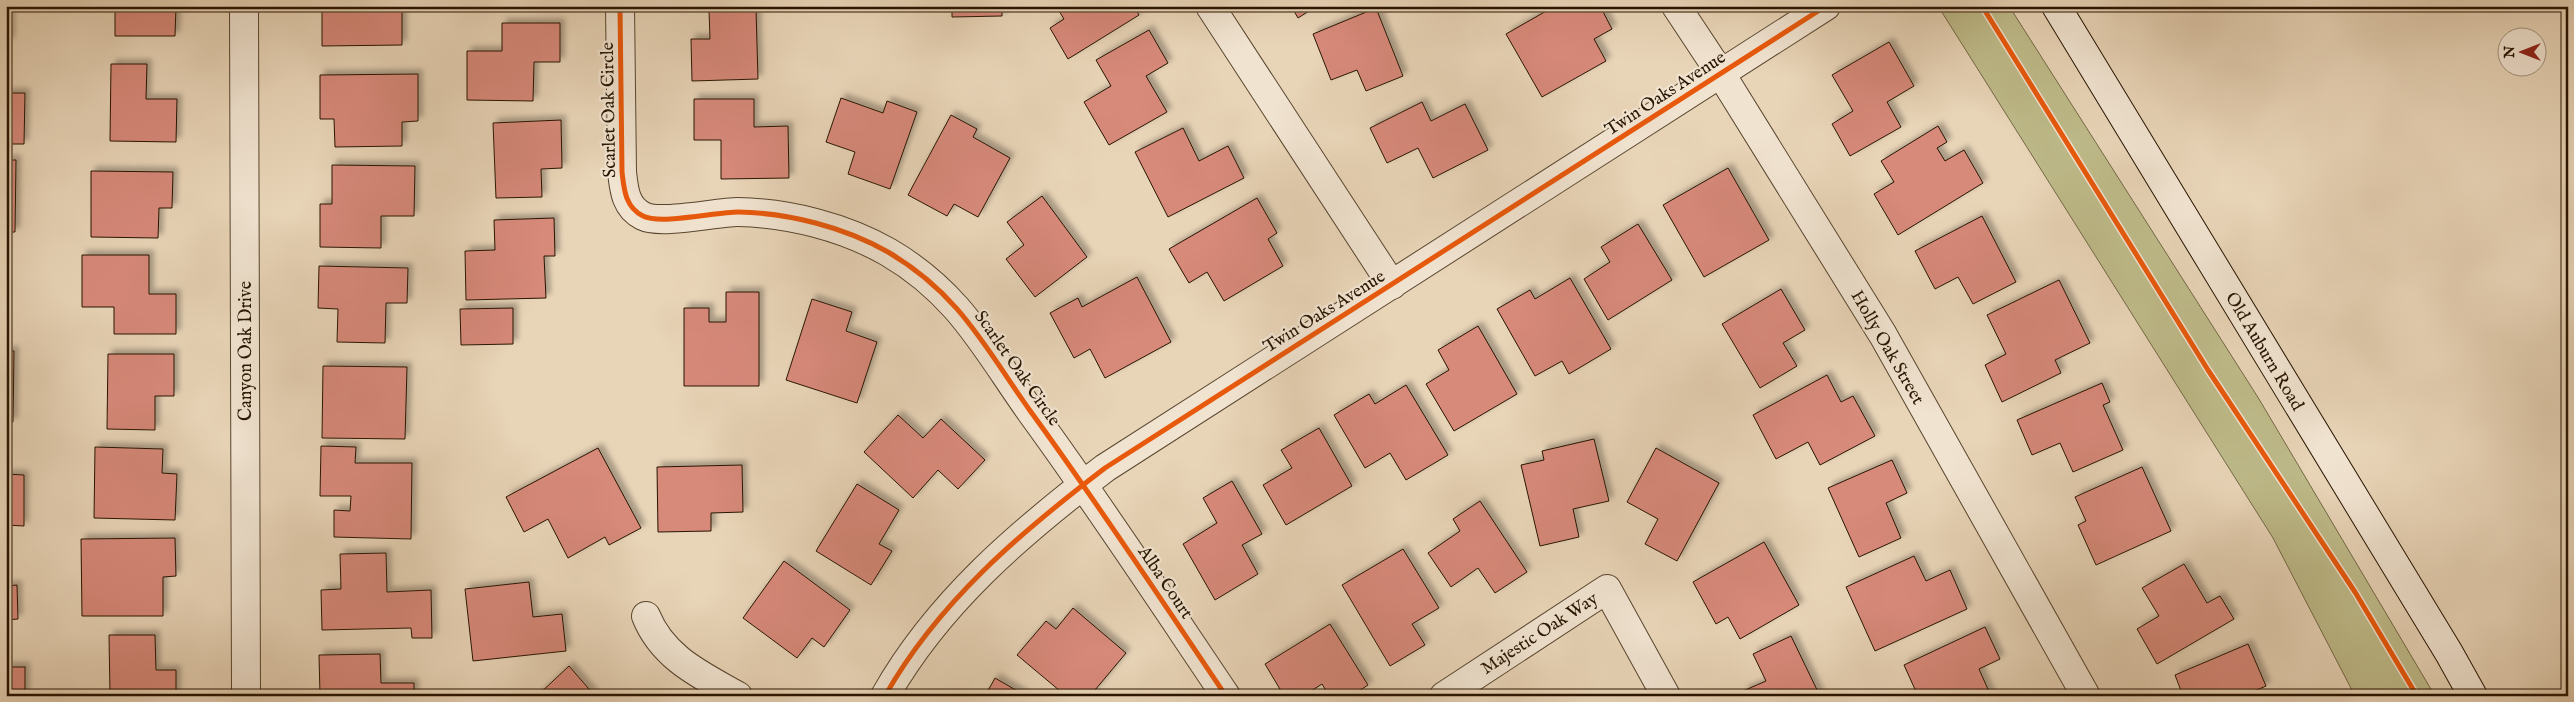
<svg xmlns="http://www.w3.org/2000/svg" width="2574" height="702" viewBox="0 0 2574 702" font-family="'IM FELL English',serif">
<defs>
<filter id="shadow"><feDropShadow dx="4.5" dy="-4.5" stdDeviation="2.5" flood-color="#0004"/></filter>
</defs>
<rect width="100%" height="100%" fill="#e8d4b7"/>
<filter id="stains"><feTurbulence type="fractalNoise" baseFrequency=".004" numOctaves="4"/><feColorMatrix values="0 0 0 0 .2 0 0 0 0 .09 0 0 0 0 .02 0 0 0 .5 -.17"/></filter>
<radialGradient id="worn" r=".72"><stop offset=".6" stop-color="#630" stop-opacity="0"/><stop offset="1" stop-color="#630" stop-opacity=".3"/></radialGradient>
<path fill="#beba89" stroke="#736845" d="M1938,6H2009L2259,399L2435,696H2355L2273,538Z"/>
<g fill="#d7897a" stroke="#281501" filter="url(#shadow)">
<path d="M6,6H10V42L6,41Z"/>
<path d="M81,6H176L175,36H115V9L81,8Z"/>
<path d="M322,6H386V9H402V45L322,46Z"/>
<path d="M952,6H1002V16L952,17Z"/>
<path d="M1056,6H1134L1139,15L1068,59L1050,28L1064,19Z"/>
<path d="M1291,6H1317L1298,18Z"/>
<path d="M1555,6H1600L1612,29L1594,39L1606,61L1542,97L1506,34Z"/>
<path d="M1376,8L1403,76L1366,91L1357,70L1331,80L1313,34Z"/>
<path d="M756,9L758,79L692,81L691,39H710L709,10Z"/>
<path d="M502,23H560V62H534L533,101L467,100V51H502Z"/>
<path d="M1149,30L1168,63L1146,76L1167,112L1109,145L1084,102L1111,86L1096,60Z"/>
<path d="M1889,42L1914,86L1887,102L1901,127L1850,156L1832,124L1853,111L1832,75Z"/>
<path d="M111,64H147L146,99H177L176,142L110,141Z"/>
<path d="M418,74V121L402,122V146L335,147L334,119H320V75Z"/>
<path d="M6,93H25L24,144H6Z"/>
<path d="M841,98L883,113L887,101L917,112L890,189L848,174L855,152L826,142Z"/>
<path d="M694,99H754V127L788,126L789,178L721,179V140H694Z"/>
<path d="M1422,102L1431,121L1465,104L1488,150L1433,178L1418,148L1387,163L1370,128Z"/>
<path d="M951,115L977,129L973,137L1010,158L978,217L954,204L947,216L908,195Z"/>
<path d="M561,120L562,168L541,169L542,197L496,198L493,123Z"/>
<path d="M1938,126L1947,142L1937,148L1945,161L1964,150L1983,183L1898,235L1874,194L1894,182L1881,161Z"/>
<path d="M1183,128L1199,161L1228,146L1244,178L1168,217L1135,152Z"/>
<path d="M6,160H16L15,232H6Z"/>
<path d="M332,165L415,166L414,216H381V248L320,247V204H332Z"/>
<path d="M1728,168L1769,240L1704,277L1663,205Z"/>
<path d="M91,171L173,172L172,208H159L158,238L91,237Z"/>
<path d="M1042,196L1087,257L1035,297L1006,259L1024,245L1007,222Z"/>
<path d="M1257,198L1277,233L1268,239L1283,266L1224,301L1207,272L1189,283L1169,249Z"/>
<path d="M1982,216L2016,282L1973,304L1958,277L1935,289L1915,251Z"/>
<path d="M554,218L555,256H544L546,298L466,300L465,251L495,250L494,220Z"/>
<path d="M1638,224L1672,280L1608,320L1584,279L1610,262L1601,247Z"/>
<path d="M82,255H149V294H176V334H114V307H82Z"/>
<path d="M319,266L408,268L407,303H386L385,343L337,342L338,309L318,308Z"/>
<path d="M1137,277L1171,342L1105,378L1090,349L1074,358L1050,313L1078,298L1082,307Z"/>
<path d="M1570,278L1611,349L1569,374L1562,361L1535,376L1497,309L1530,290L1535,299Z"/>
<path d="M2059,280L2090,343L2055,360L2061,373L2002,402L1985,365L2006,354L1987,315Z"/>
<path d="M1781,289L1805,330L1783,343L1797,366L1760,388L1722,324Z"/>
<path d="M726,292H759V386H684V308H709V322H726Z"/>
<path d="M812,299L852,312L846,331L877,342L857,403L786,380Z"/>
<path d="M513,308V344L461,345L460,309Z"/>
<path d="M1478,326L1517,394L1454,431L1426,384L1449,370L1438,350Z"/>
<path d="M6,351H14L13,422H6Z"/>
<path d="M108,354H174V396H155V430L107,429Z"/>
<path d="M323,366L407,367L405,439L322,438Z"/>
<path d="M1827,375L1841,402L1853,396L1875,436L1820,465L1808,442L1776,459L1753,415Z"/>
<path d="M2102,383L2110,402L2103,405L2123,450L2073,472L2060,443L2032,455L2017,420Z"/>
<path d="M1406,385L1448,455L1406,480L1390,453L1365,468L1334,415L1369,394L1375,404Z"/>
<path d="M898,415L923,438L941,419L985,460L958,489L938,470L913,498L864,452Z"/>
<path d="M1319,428L1352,486L1286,525L1263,485L1292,468L1281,450Z"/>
<path d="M1594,439L1609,501L1573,509L1579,537L1540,546L1521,465L1544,460L1542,451Z"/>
<path d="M321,446L356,447L355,463H412L411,539L334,537V510L350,511L351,496H320Z"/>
<path d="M95,447L163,449L162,473L177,474L175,520L94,518Z"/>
<path d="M598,448L641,528L609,545L605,537L568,558L548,519L524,532L506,497Z"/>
<path d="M1656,448L1719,483L1677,561L1645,544L1658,519L1627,502Z"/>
<path d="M1892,460L1907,493L1886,503L1901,538L1859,557L1828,488Z"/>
<path d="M742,465L743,512L711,513V531L658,532L657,467Z"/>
<path d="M2142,467L2171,531L2096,565L2078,525L2086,521L2075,497Z"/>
<path d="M6,474L24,475V526L6,525Z"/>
<path d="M1232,481L1262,534L1242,545L1258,574L1215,600L1183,544L1217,523L1203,498Z"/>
<path d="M857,484L899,510L879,544L892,551L871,585L816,551Z"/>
<path d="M1480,501L1527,572L1495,593L1478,568L1451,587L1428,553L1460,531L1453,519Z"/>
<path d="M175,538L176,576L163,577V616H82L81,539Z"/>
<path d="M1764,542L1799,605L1740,639L1728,617L1716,624L1693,582Z"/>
<path d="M1403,549L1439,608L1412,624L1425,645L1390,666L1342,585Z"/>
<path d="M386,553L387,592L431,590L432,638H412L411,628L322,630L321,590L341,589L340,554Z"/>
<path d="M1914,556L1926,581L1950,570L1967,609L1875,651L1846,587Z"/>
<path d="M784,561L850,610L824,647L812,638L797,658L743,618Z"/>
<path d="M2184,564L2207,603L2220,596L2234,619L2157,664L2137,629L2159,616L2142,588Z"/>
<path d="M529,582L533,617L562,614L566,651L473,661L465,589Z"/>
<path d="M17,585L18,619L6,620V586Z"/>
<path d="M1073,608L1126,653L1090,696H1066L1017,655L1046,621L1056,629Z"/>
<path d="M1330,624L1368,685L1351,696H1329L1322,684L1303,696H1284L1265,664Z"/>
<path d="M1985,627L2000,659L1979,669L1991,696H1918L1904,665Z"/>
<path d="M109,635H155L156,670H176V696H110Z"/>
<path d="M1791,636L1820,696H1745L1743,691L1766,681L1753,654Z"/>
<path d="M2248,644L2266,686L2243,696H2183L2175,675Z"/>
<path d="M380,654L381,683H414V696L320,695L319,655Z"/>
<path d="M569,666L595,696H537Z"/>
<rect x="6" y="667" width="19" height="29"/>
<path d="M995,678L1026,696H985Z"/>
</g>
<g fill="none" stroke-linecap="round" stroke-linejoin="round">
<defs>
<g id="minor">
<path d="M244,6L246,696"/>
<path d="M620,6L622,172C624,189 625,207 643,216C661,225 716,212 738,212C789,213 844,227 888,252C960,294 986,349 1031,412C1099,505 1162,601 1226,696"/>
<path d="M1210,6L1392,285"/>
<path d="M1676,6L1721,74L1883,335L2086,696"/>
<path d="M646,616C663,658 701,675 738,696"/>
<path d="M1444,696L1607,589L1666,696"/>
</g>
<path id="tertiary" d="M885,696C938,602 1021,532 1105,468L1826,6"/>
<path id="secondary" d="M2056,6L2449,653L2473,696"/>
</defs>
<use href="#minor" stroke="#58452e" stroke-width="30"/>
<use href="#tertiary" stroke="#58452e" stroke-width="30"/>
<use href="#secondary" stroke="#281501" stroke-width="30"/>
<use href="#minor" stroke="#f0e3d0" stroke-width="28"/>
<use href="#tertiary" stroke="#f0e3d0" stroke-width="28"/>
<use href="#secondary" stroke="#f0e3d0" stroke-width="28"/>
<defs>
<g id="cycleway">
<path d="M620,6L622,172C624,189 625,207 643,216C661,225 716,212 738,212C789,213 844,227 888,252C960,294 986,349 1031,412C1099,505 1162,601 1226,696"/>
<path d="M1982,6L2208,370L2355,592L2417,696"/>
<path d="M885,696C938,602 1021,532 1105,468L1826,6"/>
</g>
</defs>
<use href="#cycleway" stroke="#f0e3d0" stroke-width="8"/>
<use href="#cycleway" stroke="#e8590c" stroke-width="5"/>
</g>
<g text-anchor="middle" stroke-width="4.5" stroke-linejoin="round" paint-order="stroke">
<g font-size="18" fill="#281501" stroke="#f0e3d0">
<text transform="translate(1665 93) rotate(-33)" y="6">Twin Oaks Avenue</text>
<text transform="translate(608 110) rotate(-91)" y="6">Scarlet Oak Circle</text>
<text transform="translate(1324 311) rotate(-32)" y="6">Twin Oaks Avenue</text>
<text transform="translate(1888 347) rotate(60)" y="6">Holly Oak Street</text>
<text transform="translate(245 351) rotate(-90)" y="6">Canyon Oak Drive</text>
<text transform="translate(2265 351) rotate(59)" y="6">Old Auburn Road</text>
<text transform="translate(1018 368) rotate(55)" y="6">Scarlet Oak Circle</text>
<text transform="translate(1166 582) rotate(56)" y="6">Alba Court</text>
<text transform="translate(1539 633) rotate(-33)" y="6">Majestic Oak Way</text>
</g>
</g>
<rect width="2574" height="702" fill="none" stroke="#e8d4b7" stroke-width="25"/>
<rect x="8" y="8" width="2559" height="687" fill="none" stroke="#281501" stroke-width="2.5"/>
<rect x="12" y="12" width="2549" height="677" fill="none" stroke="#281501"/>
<g transform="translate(2522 52) rotate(270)"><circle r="24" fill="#f0e3d0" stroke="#a0917d"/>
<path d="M0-4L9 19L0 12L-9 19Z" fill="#8f2418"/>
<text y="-8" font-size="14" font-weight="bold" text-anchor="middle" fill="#281501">N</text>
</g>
<rect width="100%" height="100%" filter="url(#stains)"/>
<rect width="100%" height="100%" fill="url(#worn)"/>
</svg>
